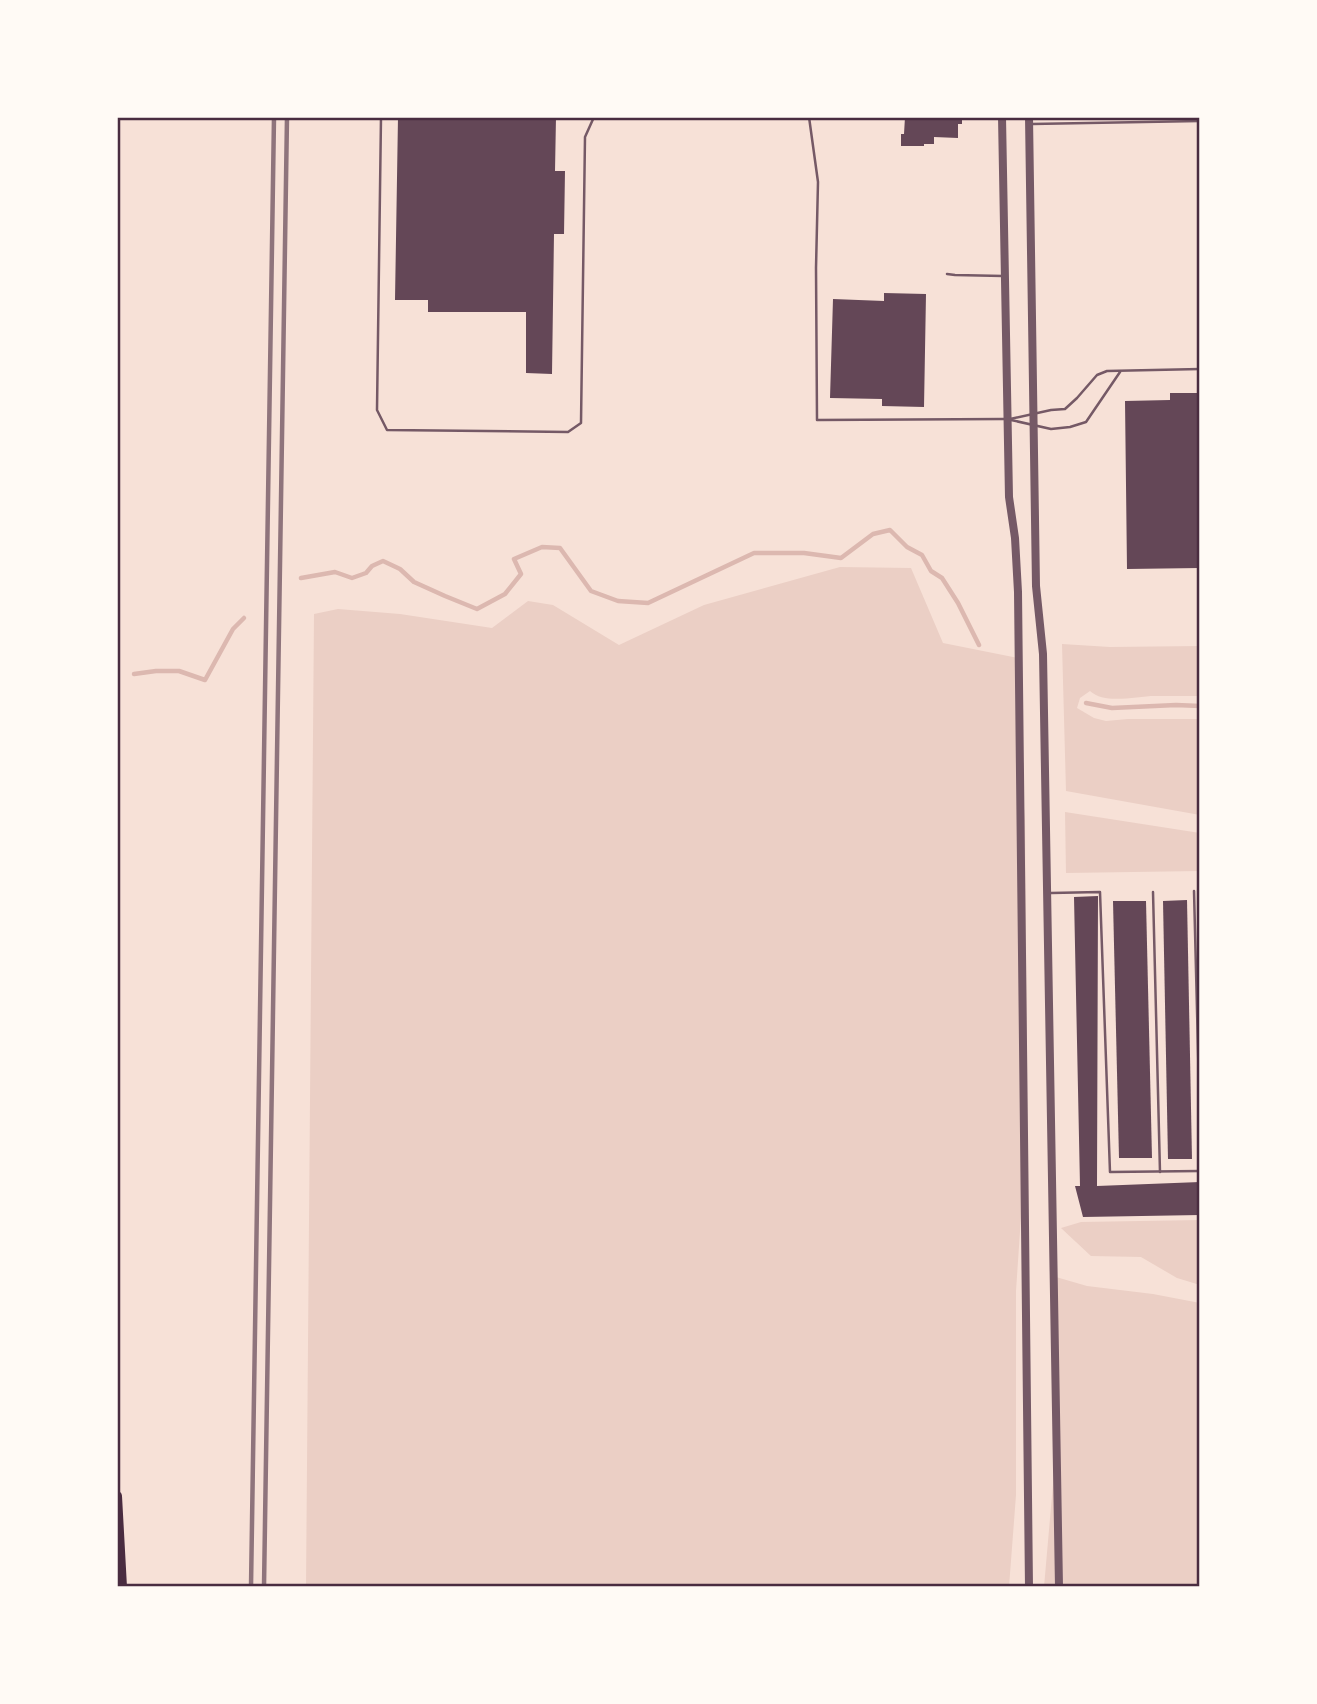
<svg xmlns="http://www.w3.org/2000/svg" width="1317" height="1704" viewBox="0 0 1317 1704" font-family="Signika,sans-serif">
<rect width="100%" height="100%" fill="#f7e1d7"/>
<g fill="#ebcfc5">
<path d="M840,567L911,568L943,643L1018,658L1016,720L1025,819L1027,1060L1023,1187L1016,1291V1495L1009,1587H306L314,614L338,609L400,614L492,628L528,601L553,605L619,645L704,605Z"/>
<path d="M1062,644L1110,647L1200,646V696C1185,696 1170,696 1155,696C1136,696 1105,705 1090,691L1080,698L1077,708L1094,718L1106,721L1128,719H1200V815L1066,791Z"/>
<path d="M1065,812L1200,833V871L1066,873Z"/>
<path d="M1200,1220V1285L1177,1278L1141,1257L1091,1256L1061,1228L1081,1222Z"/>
<path d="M1056,1277L1087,1286L1153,1294L1200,1303V1587H1044L1054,1473Z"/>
</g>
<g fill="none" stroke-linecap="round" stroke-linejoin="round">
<g stroke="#dcb8b0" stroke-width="4.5">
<path d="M301,578L335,572L352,578L366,573L372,566L383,561L400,569L414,582L445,596L477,609L505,594L521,574L514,559L542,547L560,548L591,591L618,601L648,603L754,553H804L841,558L873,534L890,530L907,547L922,555L931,571L942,578L958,603L979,645"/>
<path d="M134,674L156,671H179L205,680L233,629L244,618"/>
<path d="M1086,703L1112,708L1176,705L1200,706"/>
</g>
</g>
<g fill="#644757">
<path d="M398,117H556L555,171H565L564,234H554L552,374L526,373V312H428V300H395Z"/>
<path d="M905,117H962V124H958V138L934,137V144H924V146H901V134H904Z"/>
<path d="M884,293L926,294L924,407L882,406V399L830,398L833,299L884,301Z"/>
<path d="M1170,393H1200V568L1127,569L1125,401L1170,400Z"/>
<path d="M1098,896L1097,1186L1200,1182V1215L1083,1217L1075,1186H1080L1074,897Z"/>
<path d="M1187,900L1192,1159H1168L1163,901Z"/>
<path d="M1113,901H1146L1152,1158H1119Z"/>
</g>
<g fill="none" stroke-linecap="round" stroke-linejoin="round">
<g stroke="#755966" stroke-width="2.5">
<path d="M381,117L377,410L387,430L568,432L581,423L585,137L594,117"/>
<path d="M809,117L818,182L816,268L817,420L1004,419"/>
<path d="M1032,124L1200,121"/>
<path d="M947,274L955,275L1003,276"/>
<path d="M1010,419L1051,410L1065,409L1077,398L1097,375L1107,371L1200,369"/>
<path d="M1011,420L1051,429L1070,427L1086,422L1120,372"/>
<path d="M1194,891L1200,1128"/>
<path d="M1153,892L1160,1172"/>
<path d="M1051,893L1100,892L1110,1172L1200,1171"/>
</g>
<g stroke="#755966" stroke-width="8">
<path d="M1002,117L1009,497L1015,538L1018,592L1029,1587"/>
<path d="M1029,117L1036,586L1043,654L1059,1587"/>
</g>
<path stroke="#4a2c40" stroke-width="10" d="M117,1496L122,1587"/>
<g stroke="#8f747c" stroke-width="4.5">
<path d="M251,1587L274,117"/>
<path d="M264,1587L287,117"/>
</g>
</g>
<rect width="1317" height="1704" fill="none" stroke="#fffaf5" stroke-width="238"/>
<rect x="119" y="119" width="1079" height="1466" fill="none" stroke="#4a2c40" stroke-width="2.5"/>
</svg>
